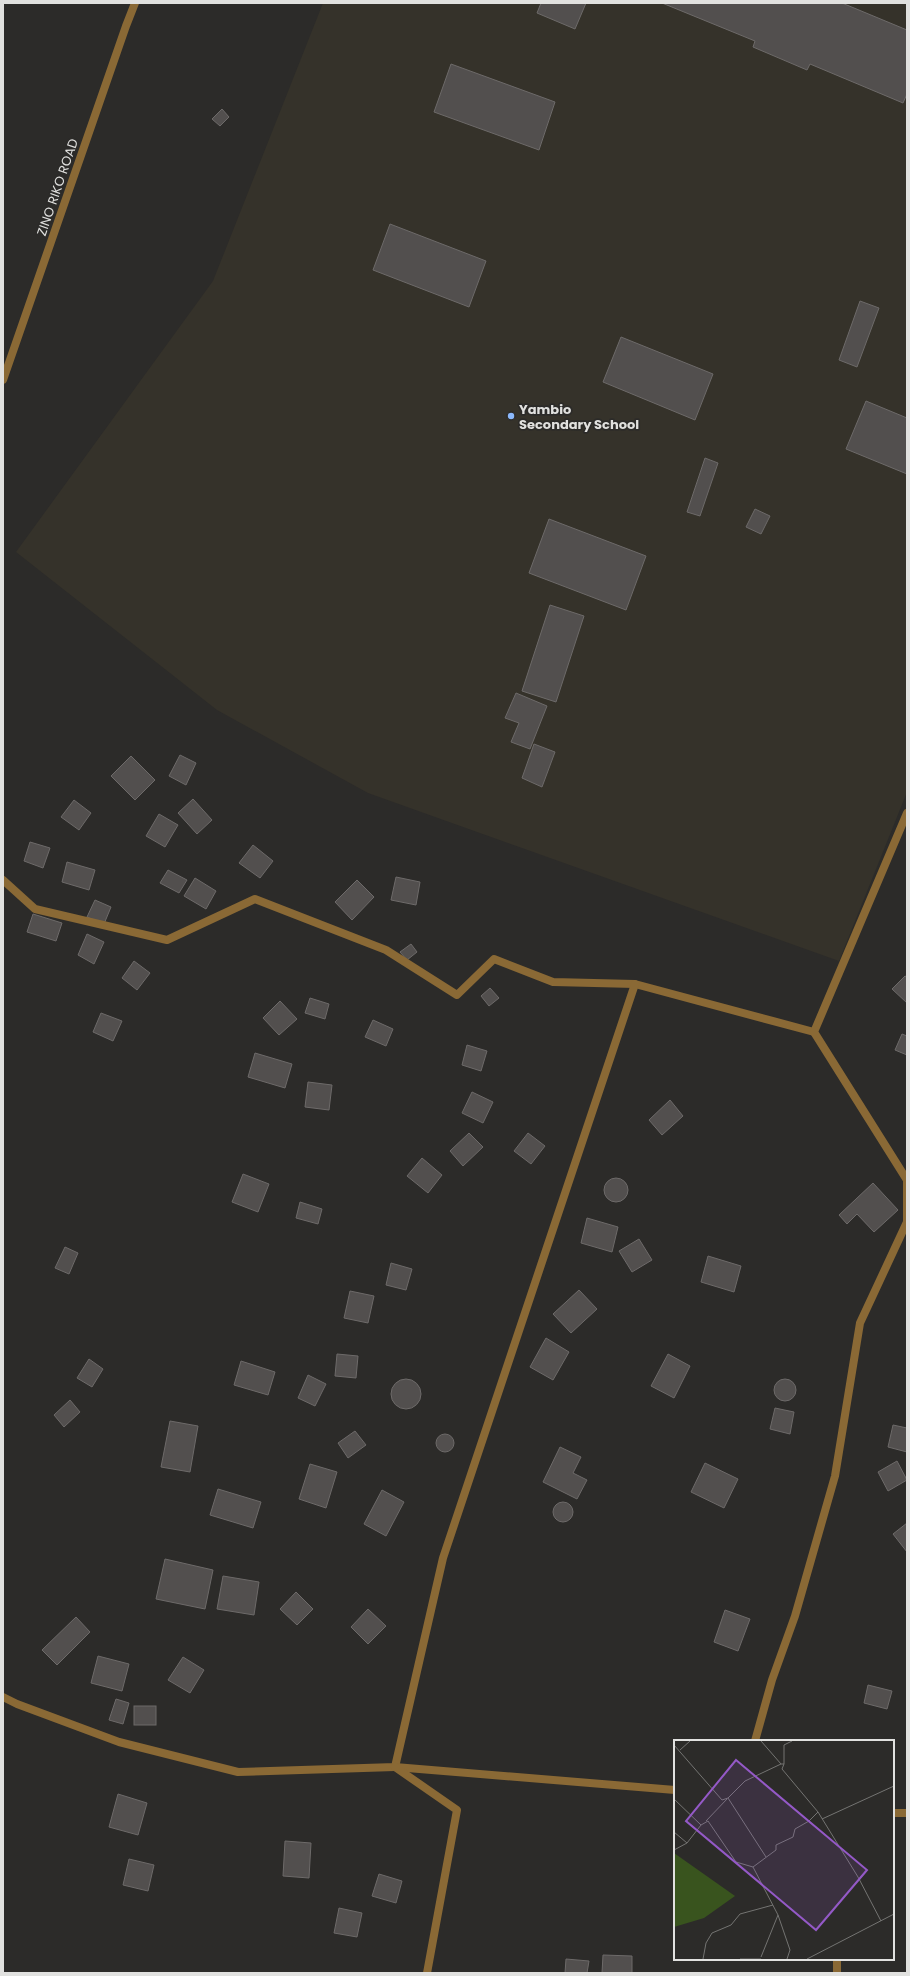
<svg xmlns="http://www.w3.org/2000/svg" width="910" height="1976" viewBox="0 0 910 1976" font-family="Poppins,sans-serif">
<rect width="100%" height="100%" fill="#2c2b29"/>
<path fill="#35322a" d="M323,3H907V792L839,961L368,793L217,710L16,552L213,281Z"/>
<g fill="#524f4e" stroke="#6d6a69">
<path d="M541,3H586L575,29L537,13Z"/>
<path d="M662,3H842L907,30V94L903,103L810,64L807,70L753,47L755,41Z"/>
<path d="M451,64L555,102L539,150L434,112Z"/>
<path d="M222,109L229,117L220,126L212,119Z"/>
<path d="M390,224L486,261L469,307L373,270Z"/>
<path d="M860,301L879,308L857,367L839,360Z"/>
<path d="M621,337L713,374L695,420L603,382Z"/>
<path d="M866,401L907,418V474L846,449Z"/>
<path d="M705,458L718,463L700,516L687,512Z"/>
<path d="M755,509L770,516L761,534L746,527Z"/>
<path d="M549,519L646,556L626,610L529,573Z"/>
<path d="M550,605L584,616L556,702L522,691Z"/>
<path d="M516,693L547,706L530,749L511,742L519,723L505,718Z"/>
<path d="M534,744L555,752L542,787L522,778Z"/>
<path d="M180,755L196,763L186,785L169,776Z"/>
<path d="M131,756L155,780L135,800L111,776Z"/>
<path d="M193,799L212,820L197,834L178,813Z"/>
<path d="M74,800L91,813L79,830L61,817Z"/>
<path d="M159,814L178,825L165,847L146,836Z"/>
<path d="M30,842L50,848L43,868L24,861Z"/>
<path d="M253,845L273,861L260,878L239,863Z"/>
<path d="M67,862L95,870L89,890L62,882Z"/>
<path d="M168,870L187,880L179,893L160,883Z"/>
<path d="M396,877L420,882L416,905L391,900Z"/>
<path d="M195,878L216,891L206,909L184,896Z"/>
<path d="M357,880L374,897L352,920L335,902Z"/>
<path d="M95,900L111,907L104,924L87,917Z"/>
<path d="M33,914L62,923L56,941L27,932Z"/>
<path d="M87,934L104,942L94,964L78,955Z"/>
<path d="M411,944L417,952L407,960L400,952Z"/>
<path d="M134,961L150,973L137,990L122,978Z"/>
<path d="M905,976L907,977V1003L892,989Z"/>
<path d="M490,988L499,998L489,1006L481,996Z"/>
<path d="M310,998L329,1004L325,1019L305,1013Z"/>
<path d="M280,1001L297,1019L279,1035L263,1018Z"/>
<path d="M101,1013L122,1021L113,1041L93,1032Z"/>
<path d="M373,1020L393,1029L386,1046L365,1037Z"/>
<path d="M902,1034L907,1036V1055L895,1050Z"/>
<path d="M467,1045L487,1051L481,1071L462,1065Z"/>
<path d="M255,1053L292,1064L285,1088L248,1077Z"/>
<path d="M308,1082L332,1085L329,1110L305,1107Z"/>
<path d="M472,1092L493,1102L483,1123L462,1113Z"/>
<path d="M670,1100L683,1116L662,1135L649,1120Z"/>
<path d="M469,1133L483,1147L463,1166L450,1151Z"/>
<path d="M528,1133L545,1146L531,1164L514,1151Z"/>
<path d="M422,1158L442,1175L428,1193L407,1176Z"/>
<path d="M243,1174L269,1184L258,1212L232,1202Z"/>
<circle cx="616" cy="1190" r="12"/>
<path d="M873,1183L898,1210L874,1232L857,1214L847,1224L839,1215Z"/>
<path d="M300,1202L322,1209L318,1224L296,1218Z"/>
<path d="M587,1218L618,1227L612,1252L581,1243Z"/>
<path d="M639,1239L652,1260L632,1272L619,1251Z"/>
<path d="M65,1247L78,1253L69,1274L55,1268Z"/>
<path d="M708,1256L741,1266L734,1292L701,1282Z"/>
<path d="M391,1263L412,1269L406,1290L386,1285Z"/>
<path d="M579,1290L597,1309L571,1333L553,1314Z"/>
<path d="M350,1291L374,1296L368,1323L344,1318Z"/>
<path d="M546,1338L569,1352L553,1380L530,1367Z"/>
<path d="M337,1354L358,1356L356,1378L335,1376Z"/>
<path d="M668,1354L690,1366L674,1398L651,1386Z"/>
<path d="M89,1359L103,1369L92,1387L77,1378Z"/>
<path d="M241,1361L275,1372L268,1395L234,1385Z"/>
<path d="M308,1375L326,1384L315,1406L298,1398Z"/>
<circle cx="406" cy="1394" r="15"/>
<circle cx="785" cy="1390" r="11"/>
<path d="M70,1400L80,1412L64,1427L54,1415Z"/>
<path d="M775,1408L794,1412L790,1434L770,1429Z"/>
<path d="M170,1421L198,1426L190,1472L161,1467Z"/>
<path d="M893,1425L907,1428V1452L888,1447Z"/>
<path d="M355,1431L366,1445L348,1458L338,1443Z"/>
<circle cx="445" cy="1443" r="9"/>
<path d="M560,1447L581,1457L573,1473L587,1480L577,1499L543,1482Z"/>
<path d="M897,1461L907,1480L888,1491L878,1472Z"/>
<path d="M705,1463L738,1479L724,1508L691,1492Z"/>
<path d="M310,1464L337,1472L326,1508L299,1499Z"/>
<path d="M218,1489L261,1502L253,1528L210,1515Z"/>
<path d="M382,1490L404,1502L386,1536L364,1524Z"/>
<circle cx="563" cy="1512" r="10"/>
<path d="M907,1523V1552L893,1534Z"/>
<path d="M165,1559L213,1570L205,1609L156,1599Z"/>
<path d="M223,1576L259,1582L254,1615L217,1609Z"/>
<path d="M296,1592L313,1609L297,1625L280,1609Z"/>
<path d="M368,1609L386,1626L368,1644L351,1627Z"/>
<path d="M725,1610L750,1619L738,1651L714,1642Z"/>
<path d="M76,1617L90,1632L57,1665L42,1650Z"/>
<path d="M98,1656L129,1664L122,1691L91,1683Z"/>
<path d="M183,1657L204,1670L190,1693L168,1680Z"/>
<path d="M868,1685L892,1691L887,1709L864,1703Z"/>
<path d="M116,1699L129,1703L123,1724L109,1720Z"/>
<rect x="134" y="1706" width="22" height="19"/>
<path d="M118,1794L147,1803L138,1835L109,1827Z"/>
<path d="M285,1841L311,1843L309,1878L283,1876Z"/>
<path d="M129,1859L154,1865L148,1891L123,1885Z"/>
<path d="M379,1874L402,1881L396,1903L372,1896Z"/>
<path d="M339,1908L362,1913L357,1937L334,1933Z"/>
<path d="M603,1955L632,1956V1973H602Z"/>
<path d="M566,1959L589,1961L587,1973H565Z"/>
</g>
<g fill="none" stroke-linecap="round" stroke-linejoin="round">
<g stroke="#8a6935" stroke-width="8">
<path d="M3,880L35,909L167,940L255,899L386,950L457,995L494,959L553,982L635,984L814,1032"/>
<path d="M3,1697L17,1704L119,1742L238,1772L395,1767L443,1558L635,984"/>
<path d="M755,1741L772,1680L795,1616L835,1476L860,1323L907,1222V1180L814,1032L907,813"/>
<path d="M395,1767L675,1790"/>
<path d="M395,1767L457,1810L427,1973"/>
<path d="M893,1813H907"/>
<path d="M837,1959V1973"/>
</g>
<path stroke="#8a6935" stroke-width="8" d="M3,380L126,26L135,3"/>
</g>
<circle fill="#8cb9fc" stroke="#2c2b29" stroke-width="1.5" cx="511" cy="416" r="4"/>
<g text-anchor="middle" stroke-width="3.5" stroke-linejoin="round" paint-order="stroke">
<g font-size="13" fill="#e1e1df" stroke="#2c2b29">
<text transform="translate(57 187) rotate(-71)" y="5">ZINO RIKO ROAD</text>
</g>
<g font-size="13" font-weight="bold" fill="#e1e1df" stroke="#2c2b29" text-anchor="start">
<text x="519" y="414">Yambio<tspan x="519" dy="15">Secondary School</tspan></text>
</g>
</g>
<g transform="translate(674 1740)">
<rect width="220" height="220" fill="#2c2b29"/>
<path d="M0,113L61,156L30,178L0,187Z" fill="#39541e"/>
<path fill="none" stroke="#747472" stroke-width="1" d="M87,1L107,24H110L108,29L144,72L184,137L207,181M0,5L48,60L54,58M6,10L16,1M110,24V5L118,1M0,59L27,85M148,79L220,46M32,81L53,59M0,92L13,103M0,110L13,103L27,85L34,81L62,122L79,127L104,175L116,210L113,219M92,117L54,58L71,41L107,24M79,127L102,110V105L119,97L121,89L135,81L144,72M87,217L104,175M29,219L32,203L38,193L57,185L66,174L99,165M66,219H87M133,219L220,174"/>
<path fill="#9459c7" fill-opacity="0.15" stroke="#9459c7" stroke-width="2" d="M62,20L193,130L142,190L12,81Z"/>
<rect width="220" height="220" fill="none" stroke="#e1e1df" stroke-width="2"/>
</g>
<rect width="910" height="1976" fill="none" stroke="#e1e1df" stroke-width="8"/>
</svg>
